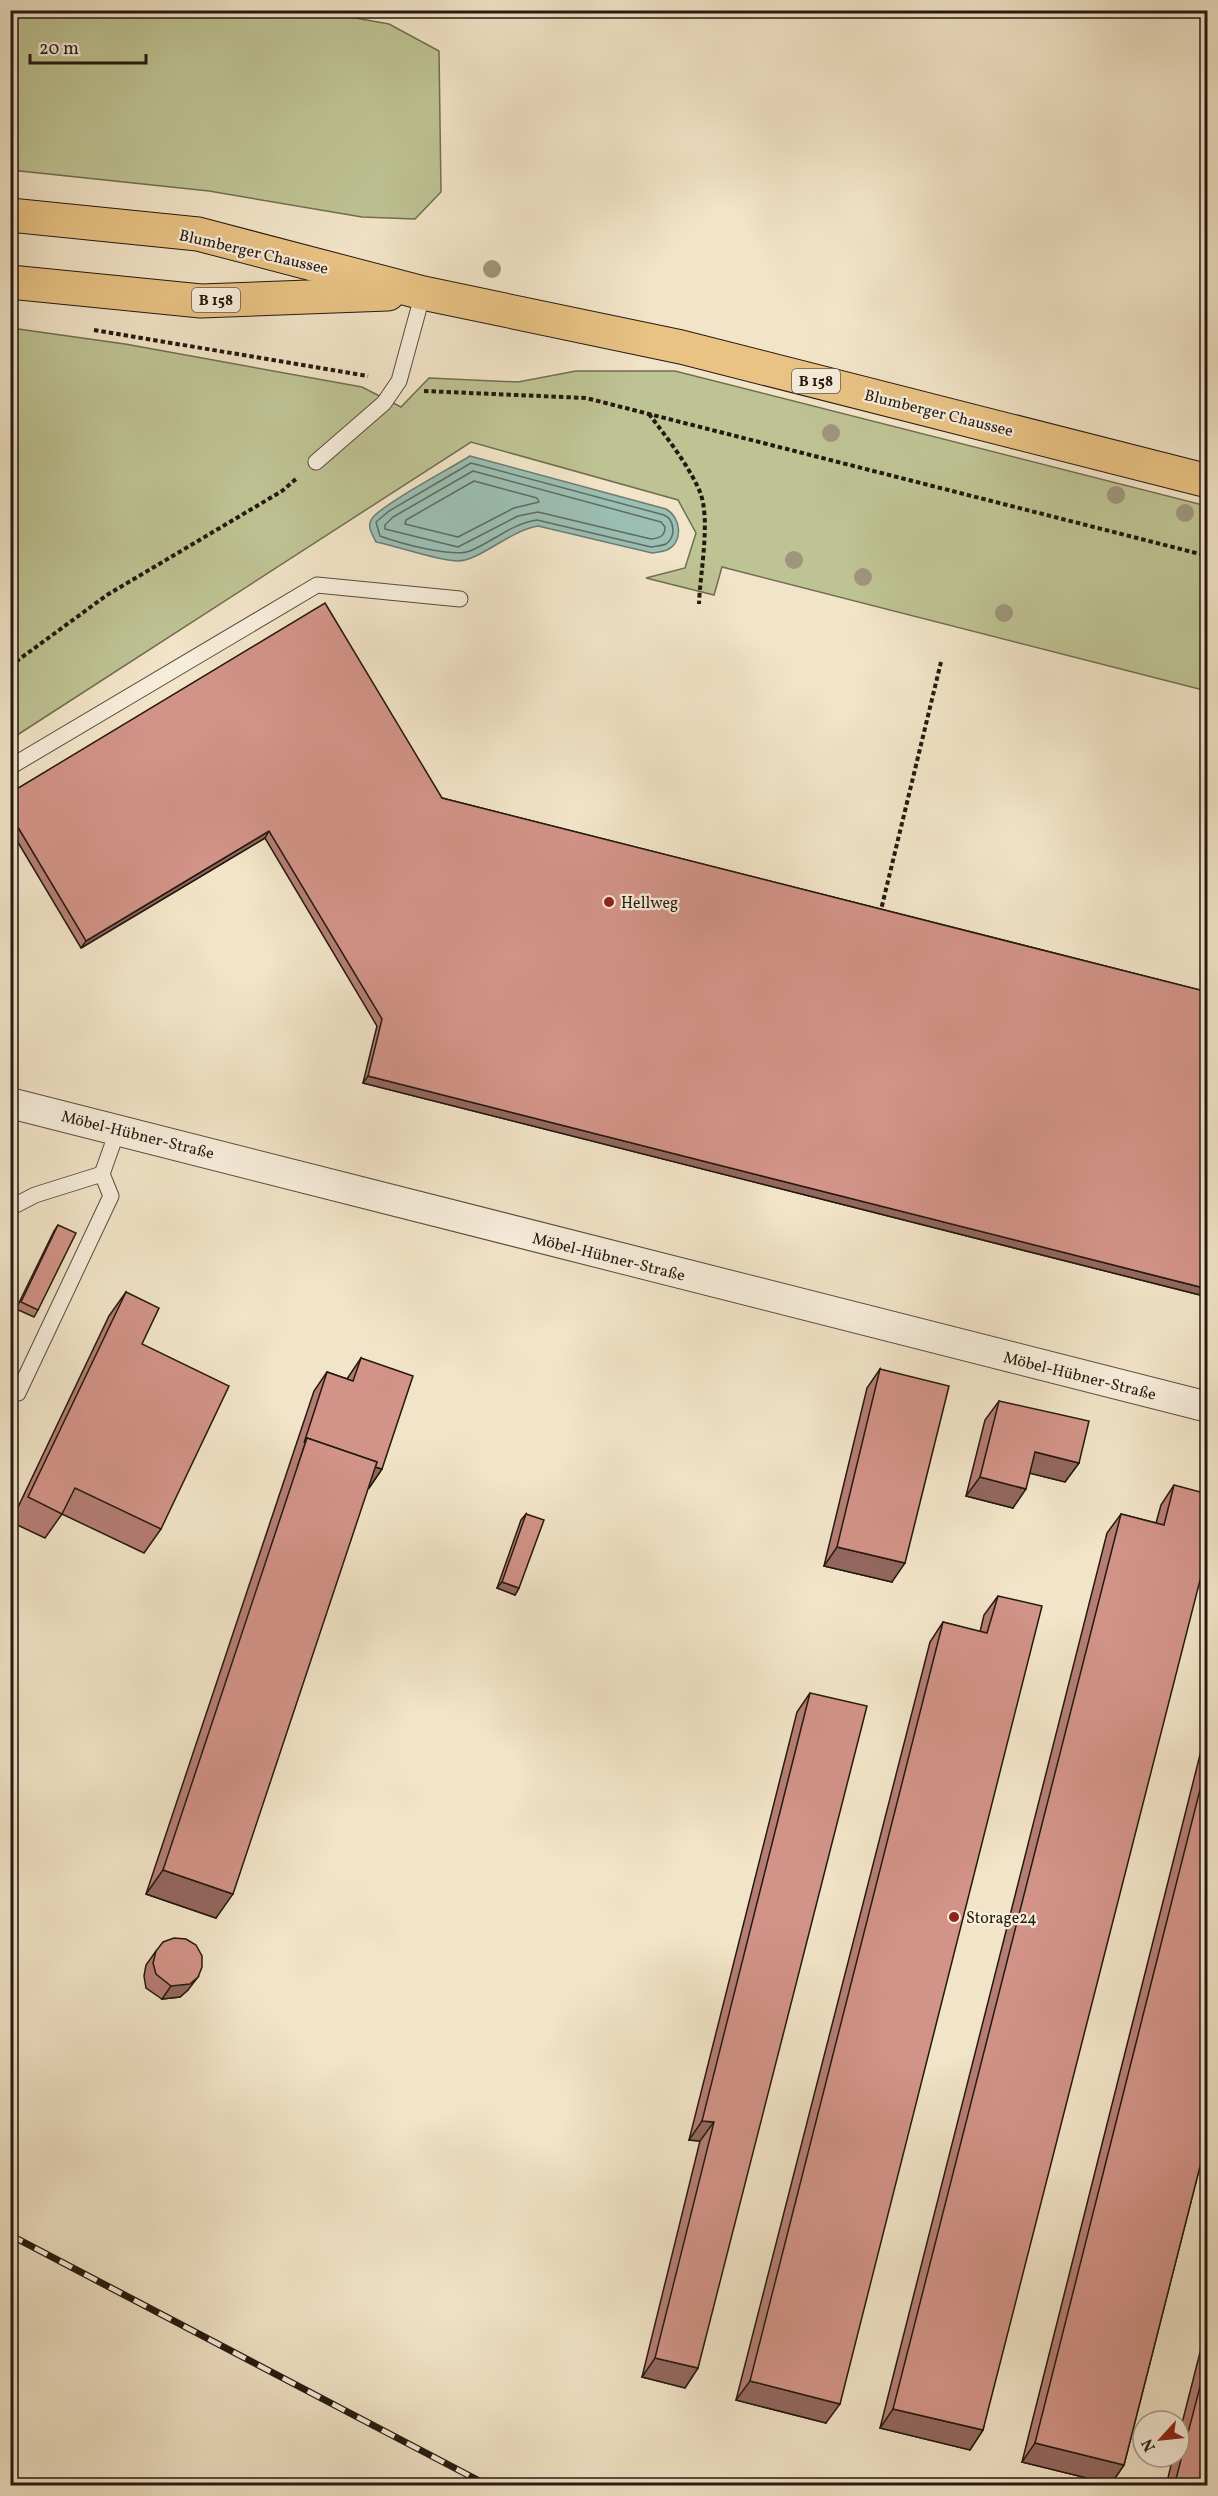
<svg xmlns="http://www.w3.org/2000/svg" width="1218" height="2496" viewBox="0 0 1218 2496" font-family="Vollkorn,serif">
<rect width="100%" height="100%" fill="#f2e4c8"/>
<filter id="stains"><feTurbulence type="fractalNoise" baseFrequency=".00333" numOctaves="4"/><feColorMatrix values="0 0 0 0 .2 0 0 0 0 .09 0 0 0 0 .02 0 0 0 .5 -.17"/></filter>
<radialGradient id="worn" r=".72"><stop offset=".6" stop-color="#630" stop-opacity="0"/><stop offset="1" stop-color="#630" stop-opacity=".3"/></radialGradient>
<g fill="#bec393" stroke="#716e51" stroke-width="1.5">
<path d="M11,10L316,11L389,24L439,51L441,192L415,219L362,217L209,191L11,170Z"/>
<path d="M11,328L125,344L362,387L401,407L429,378L518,382L576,371H675L1207,506V691L722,567L714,595L646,578L685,568L696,533L678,500L471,442L11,739Z"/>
</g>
<path fill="#9bbfb4" stroke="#6b7d72" stroke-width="1.5" d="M470,456L666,509C681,517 684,542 667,550C662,552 656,552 652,553L538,526C511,530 479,561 458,561C439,561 397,546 376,542C373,535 367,528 371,520C377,507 453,467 470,456Z"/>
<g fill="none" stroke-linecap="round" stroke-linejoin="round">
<g stroke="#606c62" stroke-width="1.5">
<path d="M471,463L664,515C675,520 676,537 666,544C662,546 655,546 651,547L537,520C511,524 494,541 470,551C453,558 399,543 380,536L376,522L389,511Z"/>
<path d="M473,471L661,522L665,527C665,536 660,538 651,539L538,512L518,516L458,547L385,529V525L393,517Z"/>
<path d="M474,481L537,498L539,502L514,508L458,537L405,524L406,520Z"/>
</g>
<defs>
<g id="service">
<path d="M316,462L384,403L399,381L423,293"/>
<path d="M10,767L317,585L460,599"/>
<path d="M10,1208L35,1195L102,1174"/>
<path d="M10,1394L18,1393L111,1196L102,1174L118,1129"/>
</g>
<path id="minor" d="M10,1103L1208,1407"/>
<g id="primary">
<path d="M10,215L198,234L423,293L681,347L1208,481"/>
<path d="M10,282L201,301L388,294"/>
</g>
</defs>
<use href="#service" stroke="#584c3d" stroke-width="17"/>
<use href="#minor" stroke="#584c3d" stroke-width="32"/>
<use href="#primary" stroke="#24190f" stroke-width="35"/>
<g stroke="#24190f" stroke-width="4" stroke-dasharray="4.5 3" stroke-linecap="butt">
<path d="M94,330L368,376"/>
<path d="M424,391L586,398L1208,556"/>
<path d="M649,414C667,438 688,464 700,492C711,520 700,573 699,604"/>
<path d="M10,666L107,595L282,491L296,479"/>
<path d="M880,914L941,662"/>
</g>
<use href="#service" stroke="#f7eddb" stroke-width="15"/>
<use href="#minor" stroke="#f7eddb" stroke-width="30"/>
<use href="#primary" stroke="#e9c284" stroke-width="33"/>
<defs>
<path id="rail" d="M10,2235L489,2486"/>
</defs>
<use href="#rail" stroke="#24190f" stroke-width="7"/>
<use href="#rail" stroke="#f7eddb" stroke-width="4.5" stroke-dasharray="14" stroke-linecap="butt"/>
</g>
<g fill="#9e957c">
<circle cx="492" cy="269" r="9"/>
<circle cx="831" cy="433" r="9"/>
<circle cx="1116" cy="495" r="9"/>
<circle cx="1185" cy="513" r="9"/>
<circle cx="794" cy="560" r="9"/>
<circle cx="863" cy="577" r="9"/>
<circle cx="1004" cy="613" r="9"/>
</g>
<g fill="#b57e75" stroke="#24190f" stroke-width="1.5">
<path d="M10,793L442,798L1208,992V1297L363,1083L377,1026L265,838L81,948L10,829Z"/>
<path d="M58,1225L38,1310L34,1317L16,1309L54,1231Z"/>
<path d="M126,1292L142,1344L161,1529L144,1553L62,1514L45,1538L11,1522L109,1316Z"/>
<path d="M361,1358L382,1469L369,1488H368L216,1918L146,1894L314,1391L327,1372L347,1379Z"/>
<path d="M880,1369L892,1582L824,1566L867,1388Z"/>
<path d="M999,1401L1079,1463L1065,1482L1030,1473L1013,1508L966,1496L985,1420Z"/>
<path d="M1174,1485L983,2430L970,2450L880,2428L1107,1533L1121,1514L1156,1523L1161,1505Z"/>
<path d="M526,1514L519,1588L515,1595L497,1588L521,1520Z"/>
<path d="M998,1596L826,2423L736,2400L930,1642L943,1622L980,1632L984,1615Z"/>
<path d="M810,1693L698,2368L685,2388L642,2377L700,2141L689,2140L797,1712Z"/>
<path d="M1208,1723V2135L1124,2465L1111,2484L1022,2462Z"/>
<path d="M156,1951L188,1990L180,1997L162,1999L146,1988L144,1976L146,1965Z"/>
<path d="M1208,2321V2486H1166L1173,2457H1179V2435Z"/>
</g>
<g fill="#93675f" stroke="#24190f" stroke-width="1.5">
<path d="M269,831L265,838L81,948L86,941Z"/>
<path d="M368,1076L1208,1289V1297L363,1083Z"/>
<path d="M305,1444L382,1469L369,1488L298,1465Z"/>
<path d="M1035,1452L1079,1463L1065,1482L1021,1471Z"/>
<path d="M980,1477L1026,1489L1013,1508L966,1496Z"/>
<path d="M837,1547L905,1563L892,1582L824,1566Z"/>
<path d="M502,1582L519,1588L515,1595L497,1588Z"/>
<path d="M163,1870L233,1894L216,1918L146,1894Z"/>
<path d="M198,1977L188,1990L180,1997L162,1999L171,1986Z"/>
<path d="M702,2121L714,2122L700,2141L689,2140Z"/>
<path d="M655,2358L698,2368L685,2388L642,2377Z"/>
<path d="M750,2381L840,2404L826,2423L736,2400Z"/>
<path d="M893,2409L983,2430L970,2450L880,2428Z"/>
<path d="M1035,2443L1124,2465L1111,2484L1022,2462Z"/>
<path d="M1176,2479L1202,2486H1172Z"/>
</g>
<g fill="#d29388" stroke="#24190f" stroke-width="1.5">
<path d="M325,603L442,798L1208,992V1289L368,1076L382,1019L269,831L86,941L10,814V793Z"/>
<path d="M58,1225L76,1233L38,1310L21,1302Z"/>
<path d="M126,1292L159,1308L142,1344L229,1386L161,1529L75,1488L62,1514L28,1497Z"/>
<path d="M361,1358L413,1376L382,1469L375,1467L377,1462L307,1438L304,1443L327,1372L353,1381Z"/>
<path d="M880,1369L949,1386L905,1563L837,1547Z"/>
<path d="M999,1401L1089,1421L1079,1463L1035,1452L1026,1489L980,1477Z"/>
<path d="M307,1438L377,1462L233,1894L163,1870Z"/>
<path d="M1174,1485L1208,1494V1549L983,2430L893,2409L1121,1514L1164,1525Z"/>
<path d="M526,1514L544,1520L519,1588L502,1582Z"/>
<path d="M998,1596L1042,1606L840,2404L750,2381L943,1622L987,1633Z"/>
<path d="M810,1693L867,1706L698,2368L655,2358L714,2122L702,2121Z"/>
<path d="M1208,1758V2135L1124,2465L1035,2443Z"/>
<path d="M174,1938L186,1939L196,1945L202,1956V1967L198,1977L190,1984L171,1986L156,1974L153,1963L156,1951L163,1942Z"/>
<path d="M1208,2356V2486H1202L1176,2479Z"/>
</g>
<g fill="#8f2418" stroke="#f7eddb" stroke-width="2">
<circle cx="609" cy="902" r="6"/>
<circle cx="954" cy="1917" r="6"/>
</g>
<g text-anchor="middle" stroke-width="4.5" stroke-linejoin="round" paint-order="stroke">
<g fill="#f7eddb" stroke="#63594c" stroke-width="1.5">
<rect x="192" y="288" width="48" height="24" rx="4.5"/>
<rect x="792" y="369" width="48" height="24" rx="4.5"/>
</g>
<g font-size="15" font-weight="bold" fill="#24190f">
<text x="216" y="305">B 158</text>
<text x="816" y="386">B 158</text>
</g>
<g font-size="16" fill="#24190f" stroke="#f7eddb">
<text transform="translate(254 251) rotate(13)" y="6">Blumberger Chaussee</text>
<text transform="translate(939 412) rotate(14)" y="6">Blumberger Chaussee</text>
<text transform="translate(138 1134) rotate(14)" y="6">Möbel-Hübner-Straße</text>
<text transform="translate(609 1256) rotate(14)" y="6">Möbel-Hübner-Straße</text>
<text transform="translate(1080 1375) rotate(14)" y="6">Möbel-Hübner-Straße</text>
</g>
<g font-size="16" fill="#24190f" stroke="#f7eddb" text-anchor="start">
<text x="621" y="908">Hellweg</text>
<text x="966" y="1923">Storage24</text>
</g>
</g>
<rect width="1218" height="2496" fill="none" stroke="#f2e4c8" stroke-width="36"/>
<rect x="12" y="12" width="1194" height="2472" fill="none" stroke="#24190f" stroke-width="3"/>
<rect x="18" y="18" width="1182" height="2460" fill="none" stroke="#24190f" stroke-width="1.5"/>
<g transform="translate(1161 2439) rotate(243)"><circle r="28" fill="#f7eddb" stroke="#a39889" stroke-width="1.5"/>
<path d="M0-4.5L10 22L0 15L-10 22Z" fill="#8f2418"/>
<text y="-9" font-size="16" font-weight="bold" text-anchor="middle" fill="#24190f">N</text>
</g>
<path d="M30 54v9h116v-9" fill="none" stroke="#24190f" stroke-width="3"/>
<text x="39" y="54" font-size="18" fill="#24190f" stroke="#f7eddb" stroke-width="4.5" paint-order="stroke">20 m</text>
<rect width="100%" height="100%" filter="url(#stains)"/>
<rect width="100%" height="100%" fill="url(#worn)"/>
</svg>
